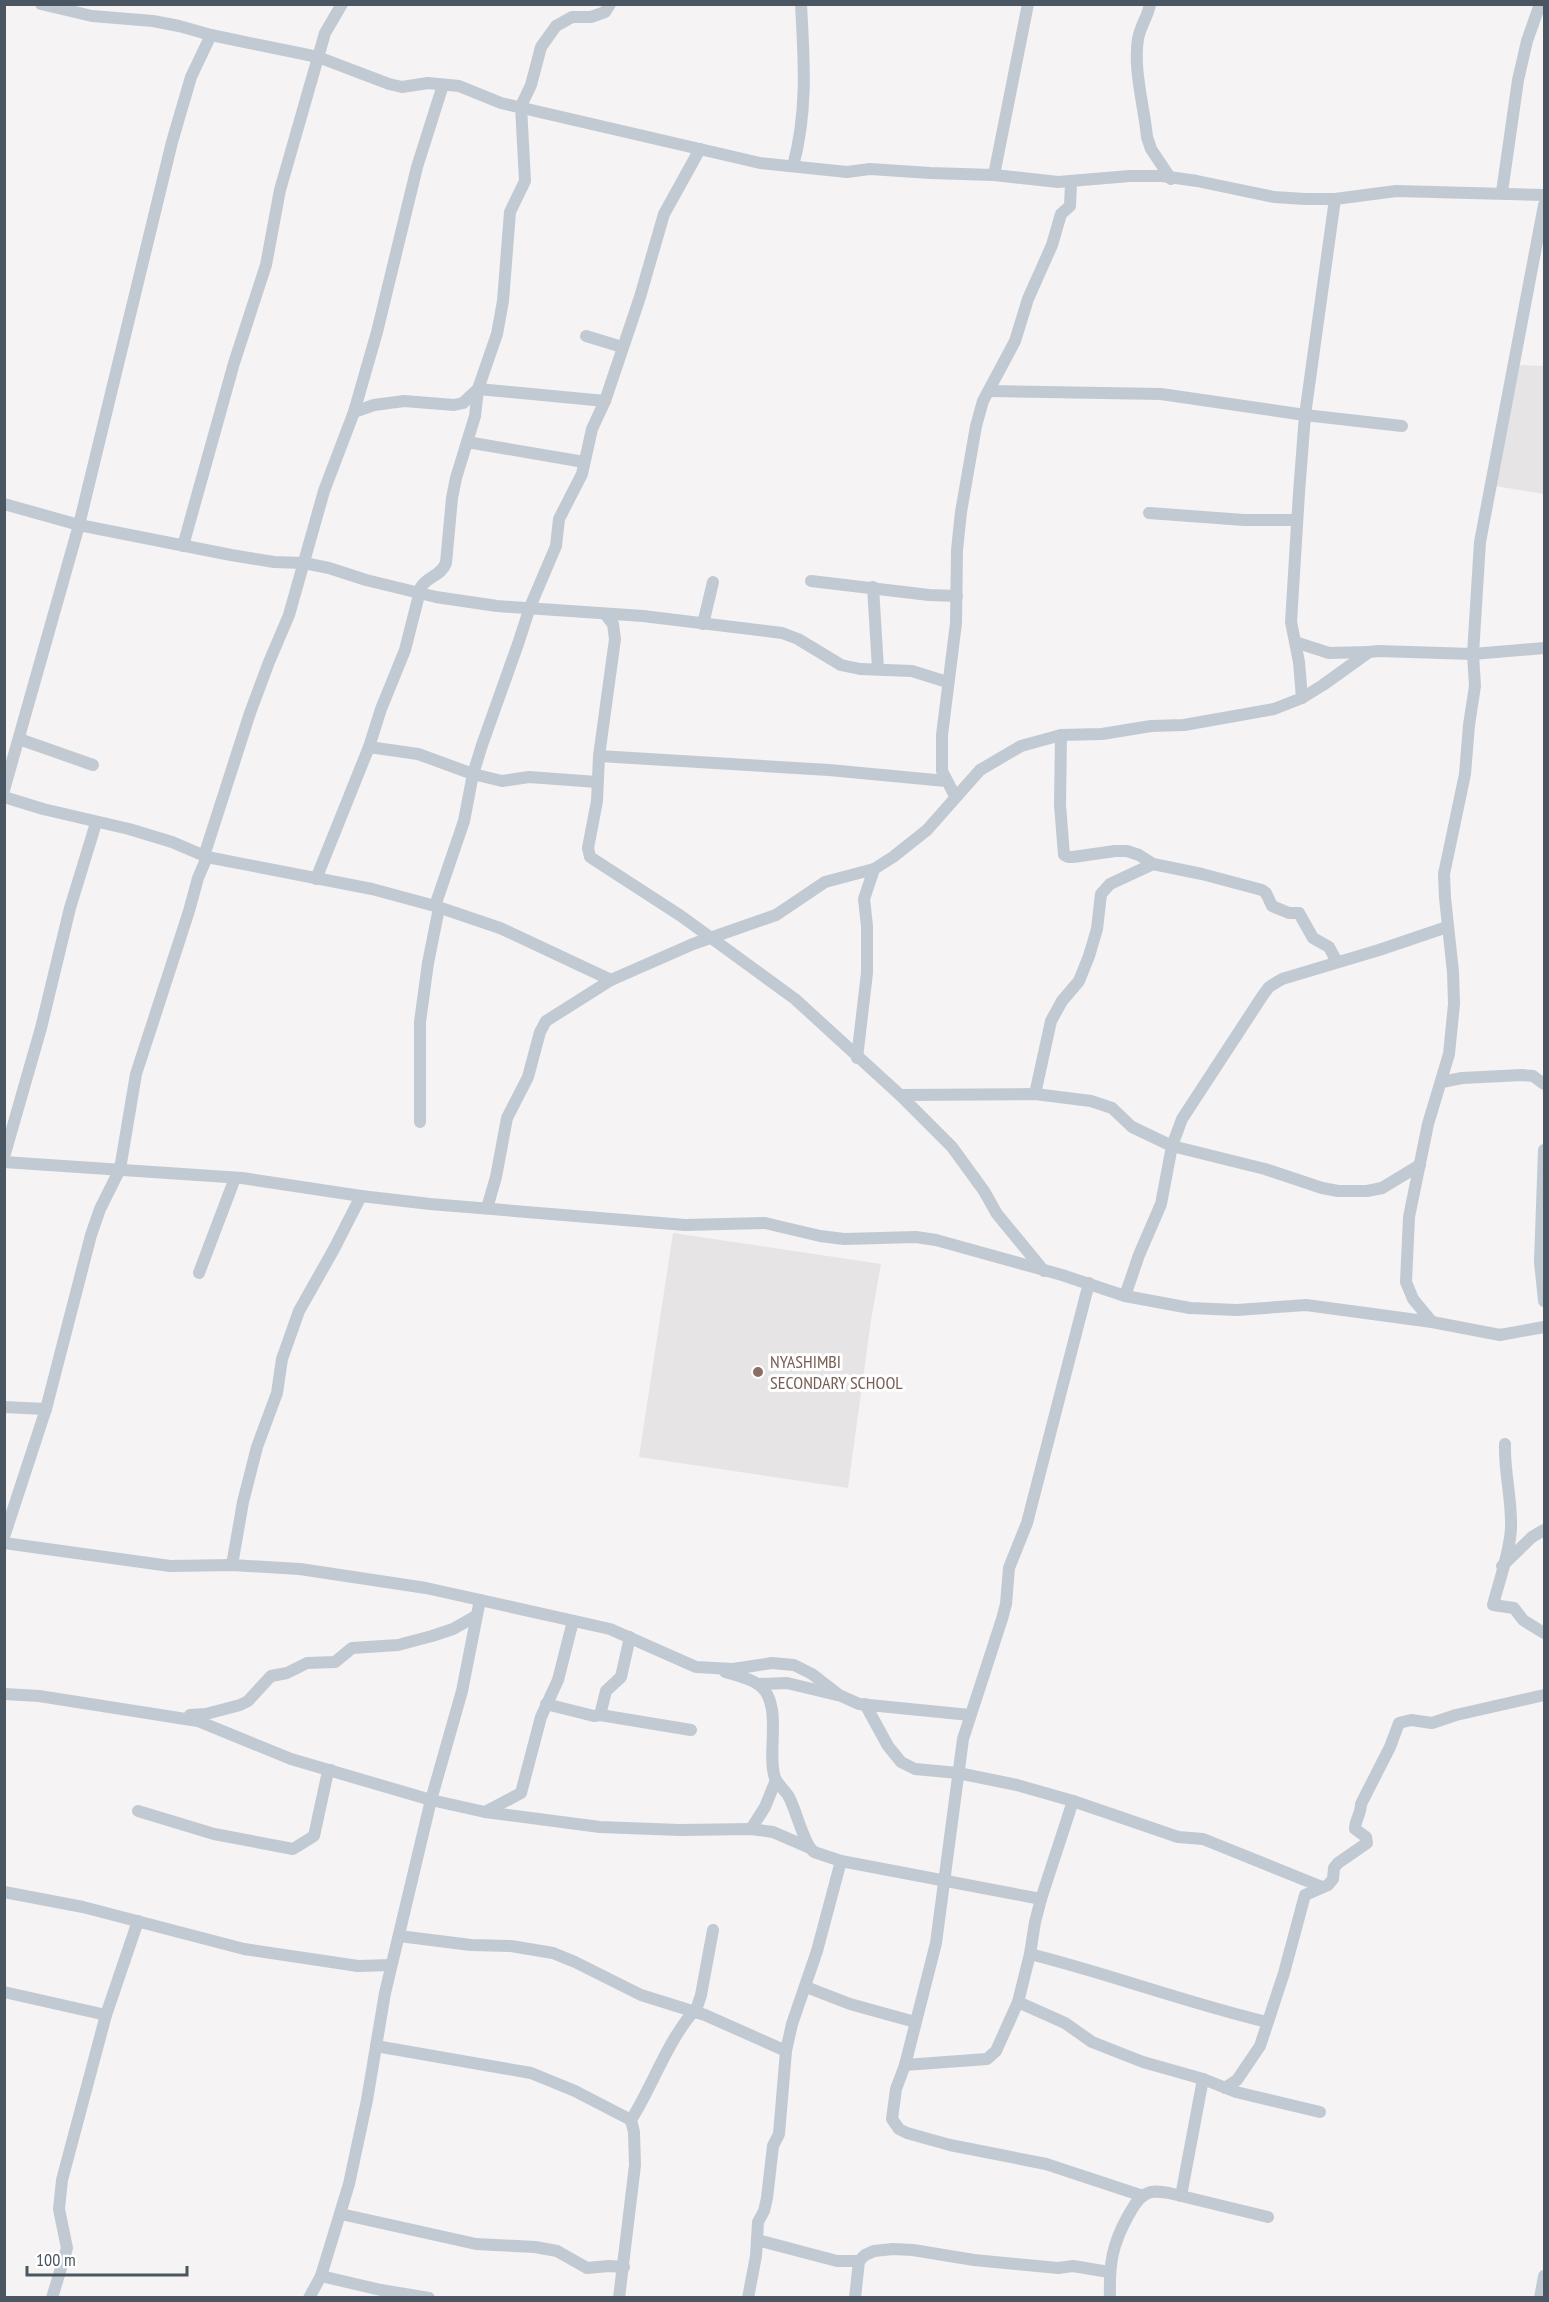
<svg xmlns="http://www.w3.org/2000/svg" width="1549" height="2302" viewBox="0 0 1549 2302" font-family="'PT Sans Narrow',sans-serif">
<rect width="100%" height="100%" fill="#f5f3f3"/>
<g fill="#e6e4e5">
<path d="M1517,365L1544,366V494L1495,486Z"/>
<path d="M673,1233L881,1264L871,1320L848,1488L639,1457Z"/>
</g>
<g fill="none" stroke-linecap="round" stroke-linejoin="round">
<g stroke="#c1cad2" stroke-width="12">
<path d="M41,4L92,16L153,21L179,26L211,35L318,57L389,84L402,87L428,83L459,86L501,103L760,163L847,172L870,169L930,173L994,175L1058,182L1130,176H1162L1197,181L1274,197L1305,199H1335L1396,191L1544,195"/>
<path d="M1150,4C1148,17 1140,26 1138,39C1133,69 1144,106 1147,137L1151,149L1171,179"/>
<path d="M793,166C808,111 804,61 801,4"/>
<path d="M994,175L1028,4"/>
<path d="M1502,192L1518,80L1527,41L1540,4"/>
<path d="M586,336L622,347"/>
<path d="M989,391L1161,394L1305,415L1402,426"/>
<path d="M354,412L374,405L404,401L454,405L463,403L478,389L605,401"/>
<path d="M467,442L584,462"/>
<path d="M4,504L79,525L231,555L274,562L304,563L329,568L366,580L436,597L497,606L643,616L782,633L798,639L841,665L860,669L912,671L947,682"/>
<path d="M1149,513L1244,520H1297"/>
<path d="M183,546L234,363L266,265L280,190L325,33L342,4"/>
<path d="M811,581L929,595L957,596"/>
<path d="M873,587L878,669"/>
<path d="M605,614L613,624L615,639L599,756L597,801L588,848L590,857L681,916L795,999L900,1095L952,1147L984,1191L997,1214L1044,1271"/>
<path d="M703,624L713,582"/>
<path d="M1295,642L1329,653L1369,652"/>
<path d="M1302,698L1299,662L1291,622L1299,493L1305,415L1335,199"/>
<path d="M1061,735L1060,805L1064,855L1068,857H1073L1115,851H1127L1139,855L1153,864L1202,874L1262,890L1266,893L1272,906L1289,913H1299L1313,938L1329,947L1337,962"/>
<path d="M19,739L93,765"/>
<path d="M369,747L418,754L473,774L502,781L529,777L597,782"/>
<path d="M599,756L829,770L946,781"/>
<path d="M4,790L79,525L172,142L191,77L211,35"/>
<path d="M955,796L942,771V735L956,623L957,550L961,512L976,426L983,401L1015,341L1028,299L1052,245L1061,214L1070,206L1071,183"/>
<path d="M4,797L43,809L129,829L172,842L207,857L372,889L435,906L500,928L611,980"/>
<path d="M204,856L250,713L269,662L289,615L324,491L354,412L377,332L417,167L443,85"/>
<path d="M316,879L369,747L381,709L405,650L421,587C428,576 441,576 446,563L452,498L456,478L475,416L478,389L497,334L503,301L510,212L525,181L521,106L531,85L541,47L556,26L572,17H591L605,12L610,4"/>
<path d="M435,906L464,821L473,774L482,745L518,644L530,607L556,546L559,519L582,474L592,429L605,401L640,297L664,214L700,149"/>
<path d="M857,1058L867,973V926L864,899L874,869"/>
<path d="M1442,1082L1462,1078L1522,1075L1533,1076L1544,1084"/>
<path d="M1035,1094L1051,1021L1062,1001L1079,981L1089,956L1097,929L1101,894L1110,884L1153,864"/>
<path d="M900,1095L1035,1094L1091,1101L1112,1108L1132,1127L1172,1146L1265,1169L1322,1188L1338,1191H1367L1382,1188L1420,1165"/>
<path d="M420,1122V1022L428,963L439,908"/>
<path d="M1544,1150L1540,1262L1544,1301"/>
<path d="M4,1157L41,1028L70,908L96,823"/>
<path d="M4,1162L242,1178L361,1196L430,1204L685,1225L765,1223L820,1236L844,1239L916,1237L936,1240L1062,1275L1125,1296L1190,1308L1237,1310L1306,1305L1432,1322L1500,1335L1544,1327"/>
<path d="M487,1208L496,1177L507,1118L528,1077L540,1032L546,1021L611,980L693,944L776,915L825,882L874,869L893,857L927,830L980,770L1021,746L1061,735L1102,734L1151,726L1184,725L1274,709L1302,698L1323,685L1369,652L1378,651L1473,654L1544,648"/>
<path d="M199,1273L235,1178"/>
<path d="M1089,1283L1027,1523L1009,1568L1006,1604L1002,1619L963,1739L936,1943L905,2065L896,2089L892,2119L899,2129L907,2133L950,2145L1046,2164L1143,2196"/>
<path d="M1125,1296L1139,1255L1161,1204L1172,1146L1182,1119L1263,995L1269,987L1282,979L1379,950L1447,927"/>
<path d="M1432,1322L1413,1299L1406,1282L1409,1217L1428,1124L1449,1054L1454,1004L1453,972L1445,898L1444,874L1465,774L1469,725L1475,686L1473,654L1480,542L1544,205"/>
<path d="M4,1407L46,1409"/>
<path d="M1505,1444C1504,1472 1512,1499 1511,1528C1510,1552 1499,1581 1493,1605L1514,1608L1523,1620L1544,1633"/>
<path d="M4,1537L46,1409L91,1235L100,1209L120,1169L136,1074L189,911L198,878L207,857"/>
<path d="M4,1543L170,1566L232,1565L300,1569L426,1588L610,1629L696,1667L733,1669L772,1663L794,1665L812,1674L839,1695L859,1704L970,1715"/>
<path d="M232,1565L243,1502L257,1447L277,1393L282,1359L299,1311L334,1249L361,1196"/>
<path d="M1502,1566L1532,1537L1544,1530"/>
<path d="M725,1672C735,1675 750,1678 759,1685C784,1703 766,1753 775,1778C778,1785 785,1790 789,1797C797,1813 800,1831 810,1848"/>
<path d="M759,1684L787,1683L837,1695"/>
<path d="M4,1694L39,1696L198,1721L291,1759L431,1800L485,1812L600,1827L680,1830L751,1829L773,1832L810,1848L814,1852L841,1861L817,1951L792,2024L786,2051L779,2134L773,2146L767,2198L764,2211L758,2222L756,2256L748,2298"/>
<path d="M546,1704L594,1716L600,1715L606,1691L621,1677L630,1637"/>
<path d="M865,1704L888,1746L901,1762L915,1769L958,1773L1017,1785L1073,1801L1178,1837L1203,1839L1322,1887"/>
<path d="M190,1715L206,1714L240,1705L248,1701L271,1676L287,1673L307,1663L335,1662L352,1648L398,1645L432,1636L453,1629L476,1616"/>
<path d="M600,1715L691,1730"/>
<path d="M138,1811L214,1834L293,1849L314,1836L327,1776L331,1770"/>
<path d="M485,1812L521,1793L541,1717L558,1680L573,1621"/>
<path d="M751,1829L765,1807L776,1780"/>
<path d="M841,1861L1041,1899L1073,1801"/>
<path d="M4,1892L83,1907L244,1949L358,1966L391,1965"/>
<path d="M399,1936L471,1945L511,1946L553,1953L575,1962L641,1995L705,2015L786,2051"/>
<path d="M1030,1954C1110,1974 1187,2003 1267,2022"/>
<path d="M806,1987L850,2004L915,2022"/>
<path d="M4,1992L106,2015L138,1921"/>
<path d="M1018,2002L1065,2023L1092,2042L1143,2062L1203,2079L1236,2092L1320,2112"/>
<path d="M695,2013L701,1995L713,1930"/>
<path d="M376,2046L531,2073L575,2091L631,2120"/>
<path d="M905,2065L987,2059L996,2051L1018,2002L1030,1954L1035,1922L1041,1899"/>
<path d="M1225,2088L1237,2080L1260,2046L1284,1973L1305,1895L1328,1885L1333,1879L1334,1868L1338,1863L1367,1843L1366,1837L1355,1829C1355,1820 1361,1814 1361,1804L1390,1747L1399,1723L1411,1720L1432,1723L1456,1715L1544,1695"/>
<path d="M1181,2196L1203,2079"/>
<path d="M341,2214L476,2244L535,2247L557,2251L587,2268L609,2266L624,2267"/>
<path d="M757,2240L837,2261H859"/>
<path d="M321,2276L381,2290L429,2298"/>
<path d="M52,2298L67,2248L59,2209L62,2180L106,2015"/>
<path d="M309,2298L321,2276L349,2184L367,2100L385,1993L431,1800L462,1691L480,1600"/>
<path d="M619,2298L635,2165L634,2132L631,2120C653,2085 666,2044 693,2012"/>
<path d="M855,2298L859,2261L865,2255L874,2251L893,2249L913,2250L974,2260L1058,2268L1073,2266L1109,2272"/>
<path d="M1110,2298C1109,2264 1112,2245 1128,2216C1133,2208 1137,2198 1146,2194C1153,2190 1161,2192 1169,2193L1268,2217"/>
<path d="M1540,2298L1544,2276"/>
</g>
</g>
<circle fill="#8d6e63" stroke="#fff" stroke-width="2" cx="758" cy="1372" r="6"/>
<g text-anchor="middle" stroke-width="6" stroke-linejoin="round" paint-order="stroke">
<g font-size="18" fill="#785e54" stroke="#fff" text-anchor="start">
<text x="770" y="1368">NYASHIMBI<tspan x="770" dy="21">SECONDARY SCHOOL</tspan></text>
</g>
</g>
<rect width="1549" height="2302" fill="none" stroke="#4a5661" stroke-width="12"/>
<path d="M27 2266v9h160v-9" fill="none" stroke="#4a5661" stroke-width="3"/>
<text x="36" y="2266" font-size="18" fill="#4a5661" stroke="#ffffff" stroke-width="4.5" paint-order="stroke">100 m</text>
</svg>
